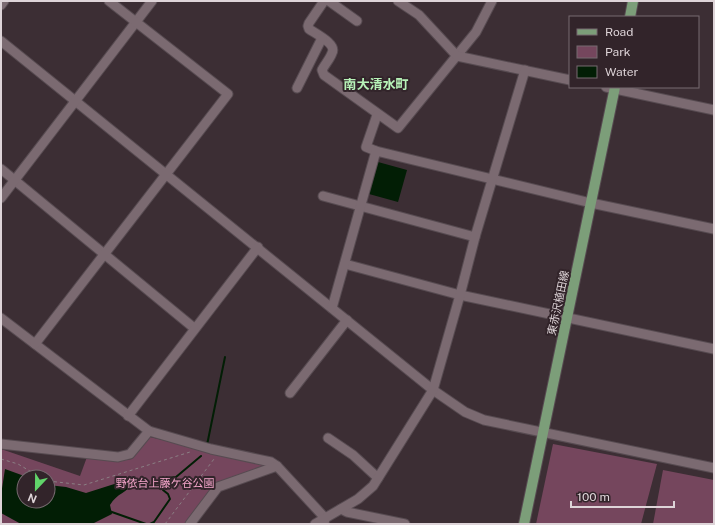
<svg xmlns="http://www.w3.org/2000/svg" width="715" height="525" viewBox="0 0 715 525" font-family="'Public Sans','Noto Sans JP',sans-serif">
<rect width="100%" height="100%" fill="#3c2e34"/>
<g fill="#75465d" fill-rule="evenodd">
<path d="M150,437L271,466L215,486L186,524H1V449L80,476L87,457L117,461L132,459ZM24,477H48V501H24Z"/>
<path d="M553,444L657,464L641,524H536Z"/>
<path d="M663,470L714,480V517L713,524H653Z"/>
</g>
<g fill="#021e05">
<path d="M378,162L407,170L398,202L369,194Z"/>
<path d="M5,469L27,477H24V501H48V485L66,487L86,493L130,479L134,482C127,493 117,493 110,505L112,514L92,524H21L1,513V495Z"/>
</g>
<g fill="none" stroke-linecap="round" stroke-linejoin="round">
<g stroke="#021e05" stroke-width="2">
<path d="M207,445L225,357"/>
<path d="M109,511L146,524"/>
<path d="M150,524L154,522L170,499L168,494L163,490L164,484L168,478L176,477L201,456"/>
</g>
<defs>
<g id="minor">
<path d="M324,1L309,23L308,26L309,29C316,34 337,44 332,53C330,59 325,64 322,70L324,75L398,128L476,32L492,1"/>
<path d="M329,1L357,21"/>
<path d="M398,1L419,15L457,56L570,80"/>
<path d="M1,5L4,1"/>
<path d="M1,41L433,390L465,412L484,420L714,468"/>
<path d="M606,87L714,110"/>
<path d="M297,88L322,38"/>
<path d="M376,151L366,147L377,115"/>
<path d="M1,169L194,328"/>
<path d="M323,196L475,237"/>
<path d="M1,198L152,1"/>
<path d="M345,264L460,295L714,349"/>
<path d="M332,308L376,151L591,203L714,229"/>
<path d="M1,318L149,431L211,449L271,462L277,466L325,518L324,524"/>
<path d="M35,344L228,94L109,1"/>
<path d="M290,393L347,320"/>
<path d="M128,416L258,247"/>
<path d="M328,438L353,455L378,478"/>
<path d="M1,444L118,457L130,454L149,431"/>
<path d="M341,509L347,512L405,524"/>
<path d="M190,524L218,487L277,466"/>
<path d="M315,524L358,499L373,486L433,390L460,295L475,237L525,70"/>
</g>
<g id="major">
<path d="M630,17L633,1"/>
<path d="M524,524L615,87"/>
</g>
</defs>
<use href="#minor" stroke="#574b51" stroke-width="11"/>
<use href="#major" stroke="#574b51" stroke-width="12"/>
<g stroke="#8b7f84" stroke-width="1" stroke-dasharray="3 3" stroke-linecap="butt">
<path d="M1,459L18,464L40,477"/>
<path d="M48,481L84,485L190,452"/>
<path d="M109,524H113"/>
<path d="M165,524L214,459"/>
</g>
<use href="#minor" stroke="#7b6a71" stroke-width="9"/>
<use href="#major" stroke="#7c9e79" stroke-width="10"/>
</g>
<g text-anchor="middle" stroke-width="4" stroke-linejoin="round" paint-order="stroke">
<g font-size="11" fill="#ded4d8" stroke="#32242a">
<text transform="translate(558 303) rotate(-78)" y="4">東赤沢植田線</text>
</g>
<g font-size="11" fill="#f5a6cb" stroke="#32242a">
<text x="165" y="487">野依台上藤ケ谷公園</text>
</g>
<g font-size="13" font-weight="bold" fill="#b7f3b8" stroke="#32242a">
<text x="376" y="89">南大清水町</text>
</g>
</g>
<rect width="715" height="525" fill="none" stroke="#ded4d8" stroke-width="4"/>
<rect x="569" y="16" width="130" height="72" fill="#32242a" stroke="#776a70"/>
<rect x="577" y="29" width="20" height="6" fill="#7c9e79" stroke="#776a70"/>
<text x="605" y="36" font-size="12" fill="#ded4d8">Road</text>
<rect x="577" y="46" width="20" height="12" fill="#75465d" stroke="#776a70"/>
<text x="605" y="56" font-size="12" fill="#ded4d8">Park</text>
<rect x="577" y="66" width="20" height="12" fill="#021e05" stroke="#776a70"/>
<text x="605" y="76" font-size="12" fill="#ded4d8">Water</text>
<g transform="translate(36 489) rotate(202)"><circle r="19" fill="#32242a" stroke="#776a70"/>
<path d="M0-3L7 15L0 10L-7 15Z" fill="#61d46a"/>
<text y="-6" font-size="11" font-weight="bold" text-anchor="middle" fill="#ded4d8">N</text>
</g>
<path d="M571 501v6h103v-6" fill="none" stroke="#ded4d8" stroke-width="2"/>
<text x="577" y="501" font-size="12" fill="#ded4d8" stroke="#32242a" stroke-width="3" paint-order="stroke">100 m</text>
</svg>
